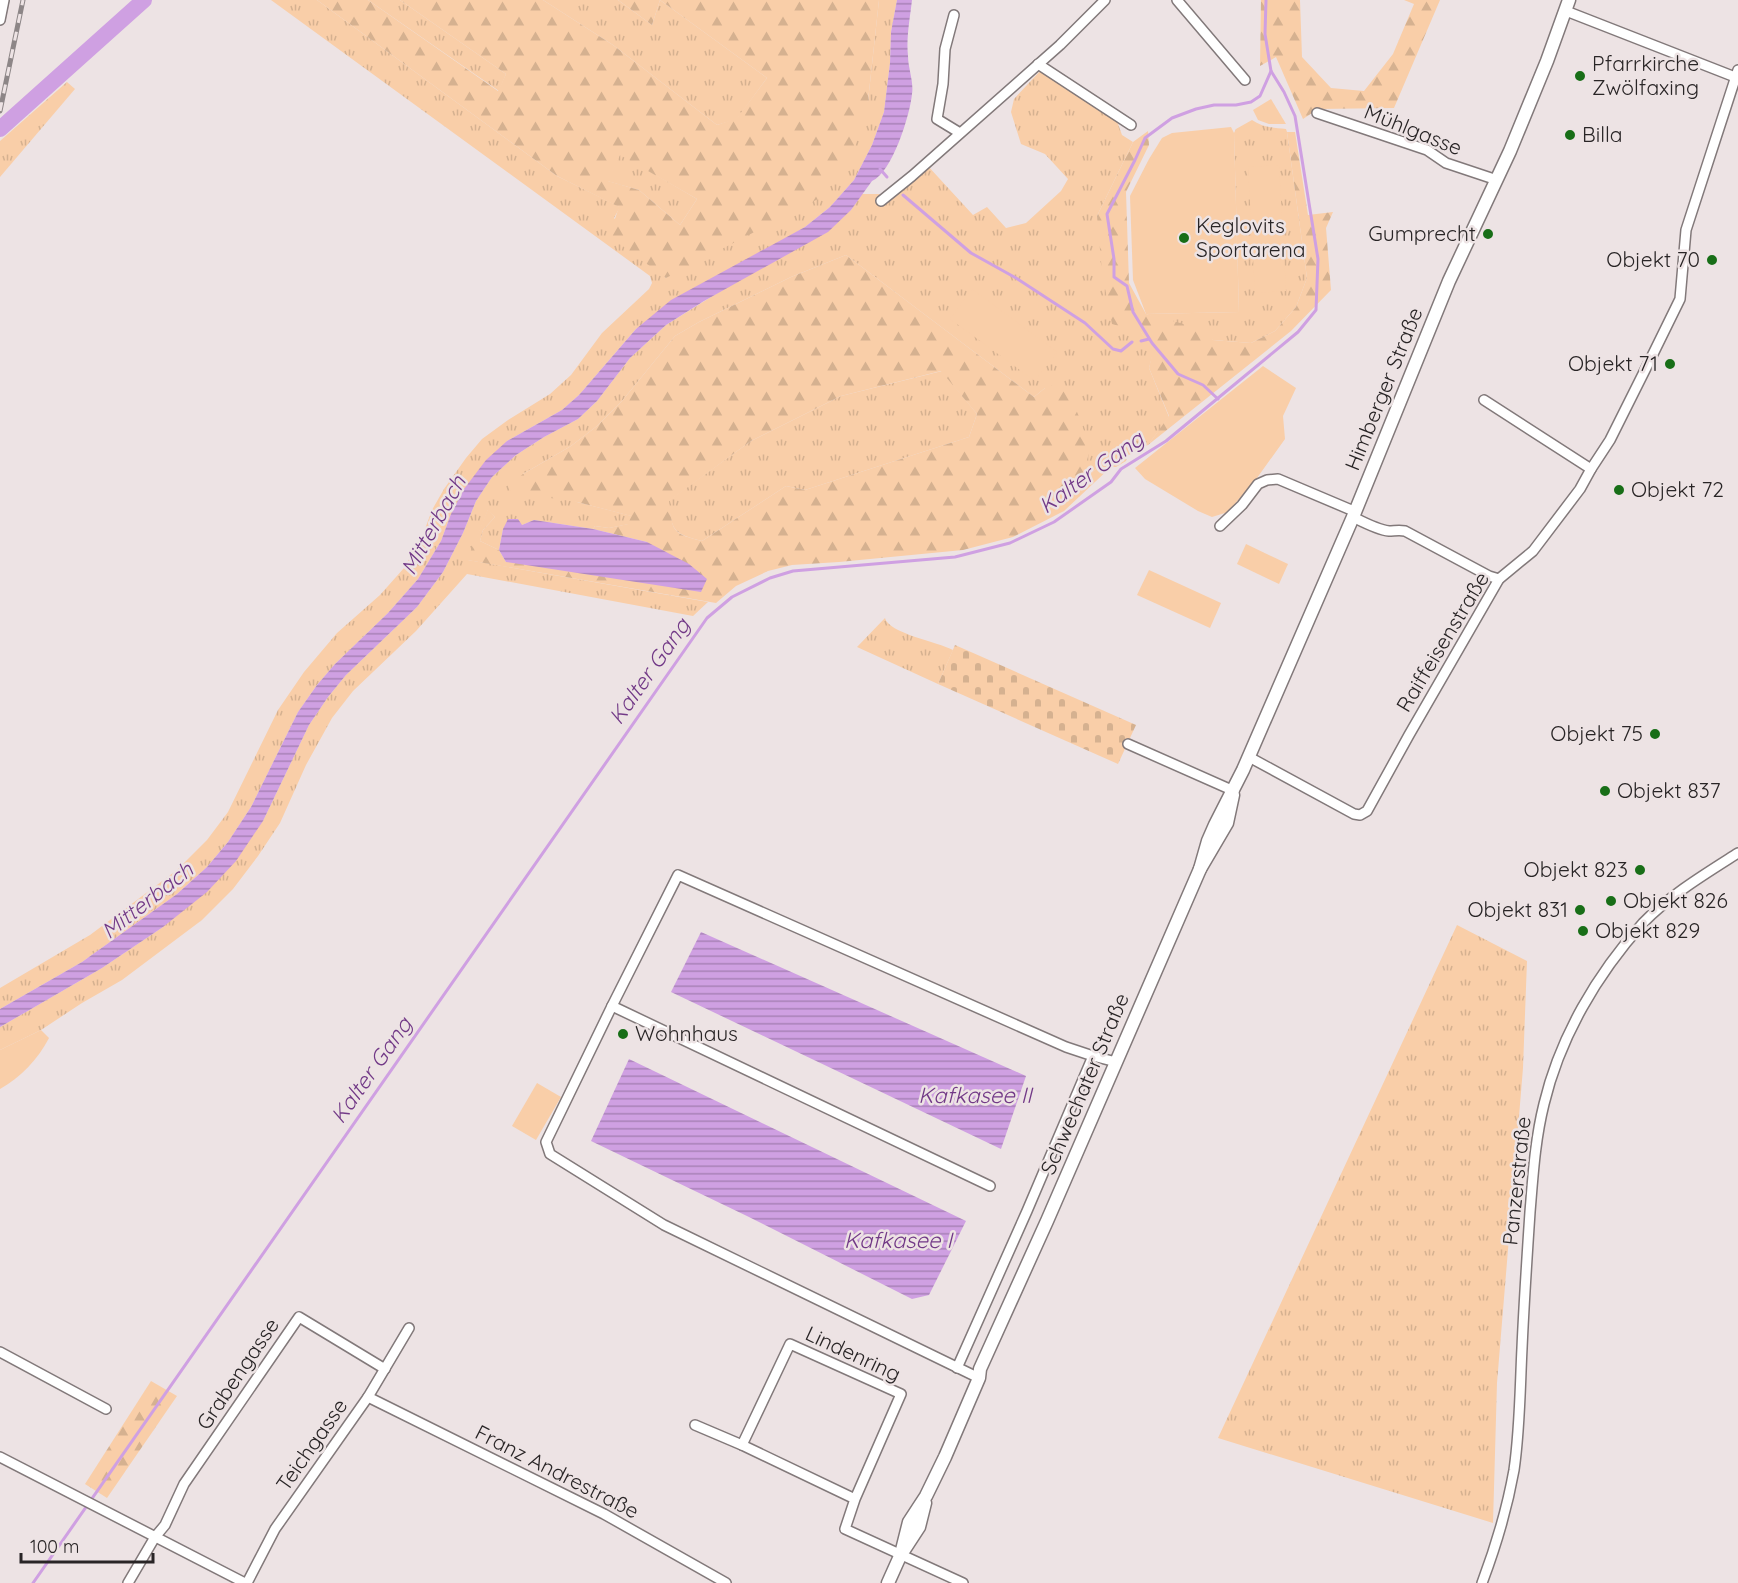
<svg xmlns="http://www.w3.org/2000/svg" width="1738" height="1583" viewBox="0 0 1738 1583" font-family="Quicksand,sans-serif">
<defs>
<pattern id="grass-tufts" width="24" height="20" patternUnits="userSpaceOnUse" patternTransform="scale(1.5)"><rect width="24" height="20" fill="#f9cea8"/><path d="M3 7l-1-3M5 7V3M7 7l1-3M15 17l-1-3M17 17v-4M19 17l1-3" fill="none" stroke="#d5b190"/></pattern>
<pattern id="forest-firs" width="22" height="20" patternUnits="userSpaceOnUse" patternTransform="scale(1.5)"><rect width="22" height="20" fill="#f9cea8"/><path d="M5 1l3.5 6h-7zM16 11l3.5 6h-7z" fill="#d5b190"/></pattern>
<pattern id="cemetery-stones" width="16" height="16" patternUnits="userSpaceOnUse" patternTransform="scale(1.5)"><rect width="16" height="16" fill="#f9cea8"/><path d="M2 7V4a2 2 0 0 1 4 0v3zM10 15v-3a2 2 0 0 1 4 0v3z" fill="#d5b190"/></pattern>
<pattern id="water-rules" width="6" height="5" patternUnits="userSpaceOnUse" patternTransform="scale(1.5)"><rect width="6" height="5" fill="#cfa0e2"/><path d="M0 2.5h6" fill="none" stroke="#a882b7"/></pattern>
</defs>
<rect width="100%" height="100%" fill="#ede3e4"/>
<g fill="url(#grass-tufts)">
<path d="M271,0H317L557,176L620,207L614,218L666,278L868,101L879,0H897L891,32L890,63L884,112L872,145L854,180L830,207L805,227L636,329L579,395L562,410L507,441L451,514L441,541L418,579L388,613L335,664L317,685L298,712L251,807L228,842L207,867L177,894L82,962L0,1009V988L90,935L177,870L207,840L228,812L278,710L304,672L337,633L380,595L404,568L422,537L432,510L444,489L466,458L482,439L508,420L550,394L571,375L602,333L649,289L652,283L650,276Z"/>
<path d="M368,0H400L506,74L499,91Z"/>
<path d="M543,0H618L652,25L660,0L767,78L737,119L717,125L613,45Z"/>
<path d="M1042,69L1117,121L1122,135L1133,142L1097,216L1141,332L1154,350L1149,368L1169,417L1148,445L1127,456L1126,461L1116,467H1098L1086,478L1082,474L1088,455L1045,388L1034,397L846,255L791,277L699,322L675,336L622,401L597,426L571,446L523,474L577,502L632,516L629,524L609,528L595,526L593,529L534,520L522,525L503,529L499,550L480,541L483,530L495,517L488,510L468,560L708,602L693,616L467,574L416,631L353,691L332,718L306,765L280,823L258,856L233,889L202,920L122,980L82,1003L41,1030L0,1050V1027L102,968L163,927L263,821L309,725L328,697L346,675L417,607L443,572L463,533L476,501L492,477L516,455L544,437L578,419L597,401L630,358L666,325L851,210L862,194H879L888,199L927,165L973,215L987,207L1006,228L1026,223L1061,191L1068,179L1045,154L1021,144L1011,112L1014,99Z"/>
<path d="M67,82L75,89L0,177V141Z"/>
<path d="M1252,120C1262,127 1274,128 1286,129L1287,132L1307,278L1296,307L1275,331L1251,343L1213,340L1146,314L1239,312L1234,133L1236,129Z"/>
<path d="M620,154L697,199L680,225L639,190L607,181Z"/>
<path d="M942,371L977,414L969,437L805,490L786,486L702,541C671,533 673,531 668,501L751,441L841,396Z"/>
<path d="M885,618C888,633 938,642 953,650L938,684L857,647Z"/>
<path d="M1457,925L1527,961L1523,1068L1497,1383L1493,1523L1218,1438Z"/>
</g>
<g fill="url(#forest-firs)" fill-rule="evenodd">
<path d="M317,0H368L498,91L506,74L400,0H543L613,45L717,125L737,118L767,78L660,0L652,25L618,0H879L868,101L853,152L818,199L666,278L609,236L619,207L557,176ZM620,155L697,199L680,225L639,190L608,181Z"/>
<path d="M1261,0H1300L1302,57L1331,88L1364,91L1393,54L1414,4L1404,0H1440L1394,108L1318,109L1303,119L1276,57L1260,66Z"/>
<path d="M1148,131L1149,145L1126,192L1129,283L1146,314L1203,329L1213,340L1251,343L1275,331L1296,307L1307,278L1287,132H1295L1308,215L1333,212L1326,228L1331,290L1291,331L1148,445L1169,416L1149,368L1153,350L1141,332L1112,324L1102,272L1097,216L1133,142Z"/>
<path d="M846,255L1034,397L1045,388L1063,382C1072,399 1090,437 1088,456C1087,462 1084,469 1082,474L1086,478L1098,467H1111L1064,511L1013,537L963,550L839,562L792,565L768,571L736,586L716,603L467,560L488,509L495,517L483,530L480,541L499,550L506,562L647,542L593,529L595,526L609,528L628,524L631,516L577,502L511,492L508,486L523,474L571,446L597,426L622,401L675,336L699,322L791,277ZM941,371L977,414L969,437L805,490L786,486L702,541C671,533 673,532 669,501L751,441L841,396Z"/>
<path d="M151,1381L177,1396L107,1498L85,1484Z"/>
</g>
<path fill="url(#cemetery-stones)" d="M955,645L1136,725L1118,764L938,684Z"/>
<g fill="#f9cea8">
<path d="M1271,99L1286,124H1269L1258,120L1253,110Z"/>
<path d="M1231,127L1234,133L1239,312L1146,314L1133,280L1130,196L1149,159L1162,138L1172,133Z"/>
<path d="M1279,165L1286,291L1255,293L1248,167Z"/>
<path d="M972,289L1057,352L1035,381L950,319Z"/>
<path d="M1263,366L1296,388L1283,416L1285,439L1257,478L1228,512L1212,517L1198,511L1145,479L1135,468Z"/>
<path d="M1246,544L1288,564L1279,584L1237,564Z"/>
<path d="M1149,570L1221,603L1210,628L1137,595Z"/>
<path d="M41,1030L49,1038C38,1059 21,1077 0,1089V1050Z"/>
<path d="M537,1083L561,1097L536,1140L512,1126Z"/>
</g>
<g fill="url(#water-rules)">
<path d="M897,0H912C910,18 906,38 908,56C908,68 914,82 912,94C910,115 892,173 872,181L851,210L828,232L704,301L666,325L630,358L597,401L578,419L544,437L516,455L492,477L476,501L463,533L443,572L417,607L346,675L328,697L309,725L263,821L236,861L207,892L163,927L102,968L0,1027V1009L82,962L177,894L207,867L228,842L251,807L298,712L317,685L335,664L388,613L418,579L441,541L451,514L464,489L486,460L507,441L562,410L579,395L636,329L671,300L805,227L830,207L854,180L872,145L884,112L890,63L891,32Z"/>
<path d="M508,519H518L522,525L534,520L593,529L647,542L689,564L707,579L701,592L506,562L499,550L503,529Z"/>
<path d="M701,932L1026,1076L1001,1149L671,992Z"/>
<path d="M629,1059L966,1221L929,1295L912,1299L749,1217L591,1141Z"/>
</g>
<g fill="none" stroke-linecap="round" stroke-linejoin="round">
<g stroke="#cfa0e2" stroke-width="3">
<path d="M880,169L887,177"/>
<path d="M903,195L971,253L1016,278L1085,323L1113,349L1121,351L1132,342"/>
<path d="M1141,341L1149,339"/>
<path d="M1218,399L1203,385L1178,374L1152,343L1133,312L1127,286L1114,277V259L1107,214L1135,160L1145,138L1172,118L1196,109L1214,105H1236L1251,102L1260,96L1271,71"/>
<path d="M33,1583L707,618L732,597L770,578L793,571L955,557L1010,543L1054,522L1111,482L1121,469L1166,441L1298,332L1316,310L1318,259L1295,116L1284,92L1271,71L1265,34L1266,0"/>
</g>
<path stroke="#cfa0e2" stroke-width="16" d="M0,129L144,0"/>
<defs>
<g id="minor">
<path d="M1177,0L1245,80"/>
<path d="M1566,11L1735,77"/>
<path d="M954,15L945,49L943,84L937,119L960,133"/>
<path d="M0,20L4,0"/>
<path d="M1038,64L1131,125"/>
<path d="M1317,113L1427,150L1446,163L1497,180"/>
<path d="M881,201L912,176L1060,45L1105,0"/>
<path d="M1484,400L1591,469"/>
<path d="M1353,517C1363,522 1378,530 1389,531C1394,531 1399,530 1405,531L1489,576L1499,579"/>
<path d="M1220,526L1242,505L1258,484L1267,480L1278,479L1356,512"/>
<path d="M1128,744L1234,791"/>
<path d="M1249,757L1354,814L1360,815L1367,811L1409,735L1499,579L1533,551L1580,489L1591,469L1610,440L1654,352L1680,299L1686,230L1738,70"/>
<path d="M612,1006L990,1186"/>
<path d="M0,1352L106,1409"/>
<path d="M957,1368L1027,1211L1093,1056"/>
<path d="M979,1378L664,1225L550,1154L546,1142L612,1006L678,875L1066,1047L1093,1056L1116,1062"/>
<path d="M368,1397L604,1514L726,1583"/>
<path d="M695,1425L742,1445"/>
<path d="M0,1457L245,1583"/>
<path d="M855,1499L742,1445L790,1344L901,1394L855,1499L845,1529L963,1583"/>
<path d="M128,1583L155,1537L165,1525L184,1484L299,1317L385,1369"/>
<path d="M247,1583L275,1529L368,1397L409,1328"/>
<path d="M1482,1583C1496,1546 1507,1509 1514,1470C1520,1429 1520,1388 1522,1348C1524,1302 1527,1257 1530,1212C1533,1176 1535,1140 1544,1104C1560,1037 1597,974 1643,923C1670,895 1705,874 1738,853"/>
</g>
<g id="major">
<path d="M1200,869L1208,841L1215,825L1243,770L1353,517L1449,281L1510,151L1547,61L1569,0"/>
<path d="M904,1550L919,1527L925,1503"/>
<path d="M888,1583L901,1554L909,1522L926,1496L945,1457L979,1378L980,1369L1047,1221L1200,869L1227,823L1233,795"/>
</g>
</defs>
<use href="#minor" stroke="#82797a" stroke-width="12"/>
<use href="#major" stroke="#82797a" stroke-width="15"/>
<use href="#minor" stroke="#fff" stroke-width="9"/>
<use href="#major" stroke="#fff" stroke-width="12"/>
<defs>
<path id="rail" d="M0,111L23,0"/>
</defs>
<use href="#rail" stroke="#8d8687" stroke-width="5"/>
<use href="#rail" stroke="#ede3e4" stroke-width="3" stroke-dasharray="9" stroke-linecap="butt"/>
</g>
<g fill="#186e17" stroke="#ede3e4" stroke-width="2">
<circle cx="1580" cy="76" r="6"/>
<circle cx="1570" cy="135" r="6"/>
<circle cx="1488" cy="234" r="6"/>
<circle cx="1184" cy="238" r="6"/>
<circle cx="1712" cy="260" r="6"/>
<circle cx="1670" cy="364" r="6"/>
<circle cx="1619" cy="490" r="6"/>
<circle cx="1655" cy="734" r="6"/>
<circle cx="1605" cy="791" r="6"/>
<circle cx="1640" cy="870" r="6"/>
<circle cx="1611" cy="901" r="6"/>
<circle cx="1580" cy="910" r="6"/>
<circle cx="1583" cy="931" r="6"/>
<circle cx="623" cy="1034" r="6"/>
</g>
<g text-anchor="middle" stroke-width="5" stroke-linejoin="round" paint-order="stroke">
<g font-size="21" fill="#292526" stroke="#ede3e4" text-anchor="start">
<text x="1592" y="71">Pfarrkirche<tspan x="1592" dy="24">Zwölfaxing</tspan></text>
<text x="1582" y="142">Billa</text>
<text x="1196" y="233">Keglovits<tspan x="1196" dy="24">Sportarena</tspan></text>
<text x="1476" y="241" text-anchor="end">Gumprecht</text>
<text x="1700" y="267" text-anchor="end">Objekt 70</text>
<text x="1658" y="371" text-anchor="end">Objekt 71</text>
<text x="1631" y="497">Objekt 72</text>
<text x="1643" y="741" text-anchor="end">Objekt 75</text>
<text x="1617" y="798">Objekt 837</text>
<text x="1628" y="877" text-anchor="end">Objekt 823</text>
<text x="1623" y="908">Objekt 826</text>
<text x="1568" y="917" text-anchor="end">Objekt 831</text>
<text x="1595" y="938">Objekt 829</text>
<text x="635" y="1041">Wohnhaus</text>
</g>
<g font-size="21" fill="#292526" stroke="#ede3e4">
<text transform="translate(1413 130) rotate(22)" y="7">Mühlgasse</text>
<text transform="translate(1384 389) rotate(-68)" y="7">Himberger Straße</text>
<text transform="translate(1443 642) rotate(-59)" y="7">Raiffeisenstraße</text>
<text transform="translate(1085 1084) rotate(-67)" y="7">Schwechater Straße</text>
<text transform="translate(1517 1181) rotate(-84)" y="7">Panzerstraße</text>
<text transform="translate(853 1354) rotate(25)" y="7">Lindenring</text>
<text transform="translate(238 1374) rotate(-56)" y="7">Grabengasse</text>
<text transform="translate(312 1445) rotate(-55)" y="7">Teichgasse</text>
<text transform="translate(557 1472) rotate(27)" y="7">Franz Andrestraße</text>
</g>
<g font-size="22" font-style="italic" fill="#723987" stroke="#ede3e4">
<text transform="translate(1091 472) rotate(-36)" y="8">Kalter Gang</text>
<text transform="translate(433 525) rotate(-61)" y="8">Mitterbach</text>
<text transform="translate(649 671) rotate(-55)" y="8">Kalter Gang</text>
<text transform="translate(147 900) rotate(-38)" y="8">Mitterbach</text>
<text transform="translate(371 1070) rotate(-55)" y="8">Kalter Gang</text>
<text x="975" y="1103">Kafkasee II</text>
<text x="898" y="1248">Kafkasee I</text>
</g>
</g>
<path d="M21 1553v9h132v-9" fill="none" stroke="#292526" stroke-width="3"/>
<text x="30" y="1553" font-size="18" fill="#292526" stroke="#ede3e4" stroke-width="4.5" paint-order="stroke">100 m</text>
</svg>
